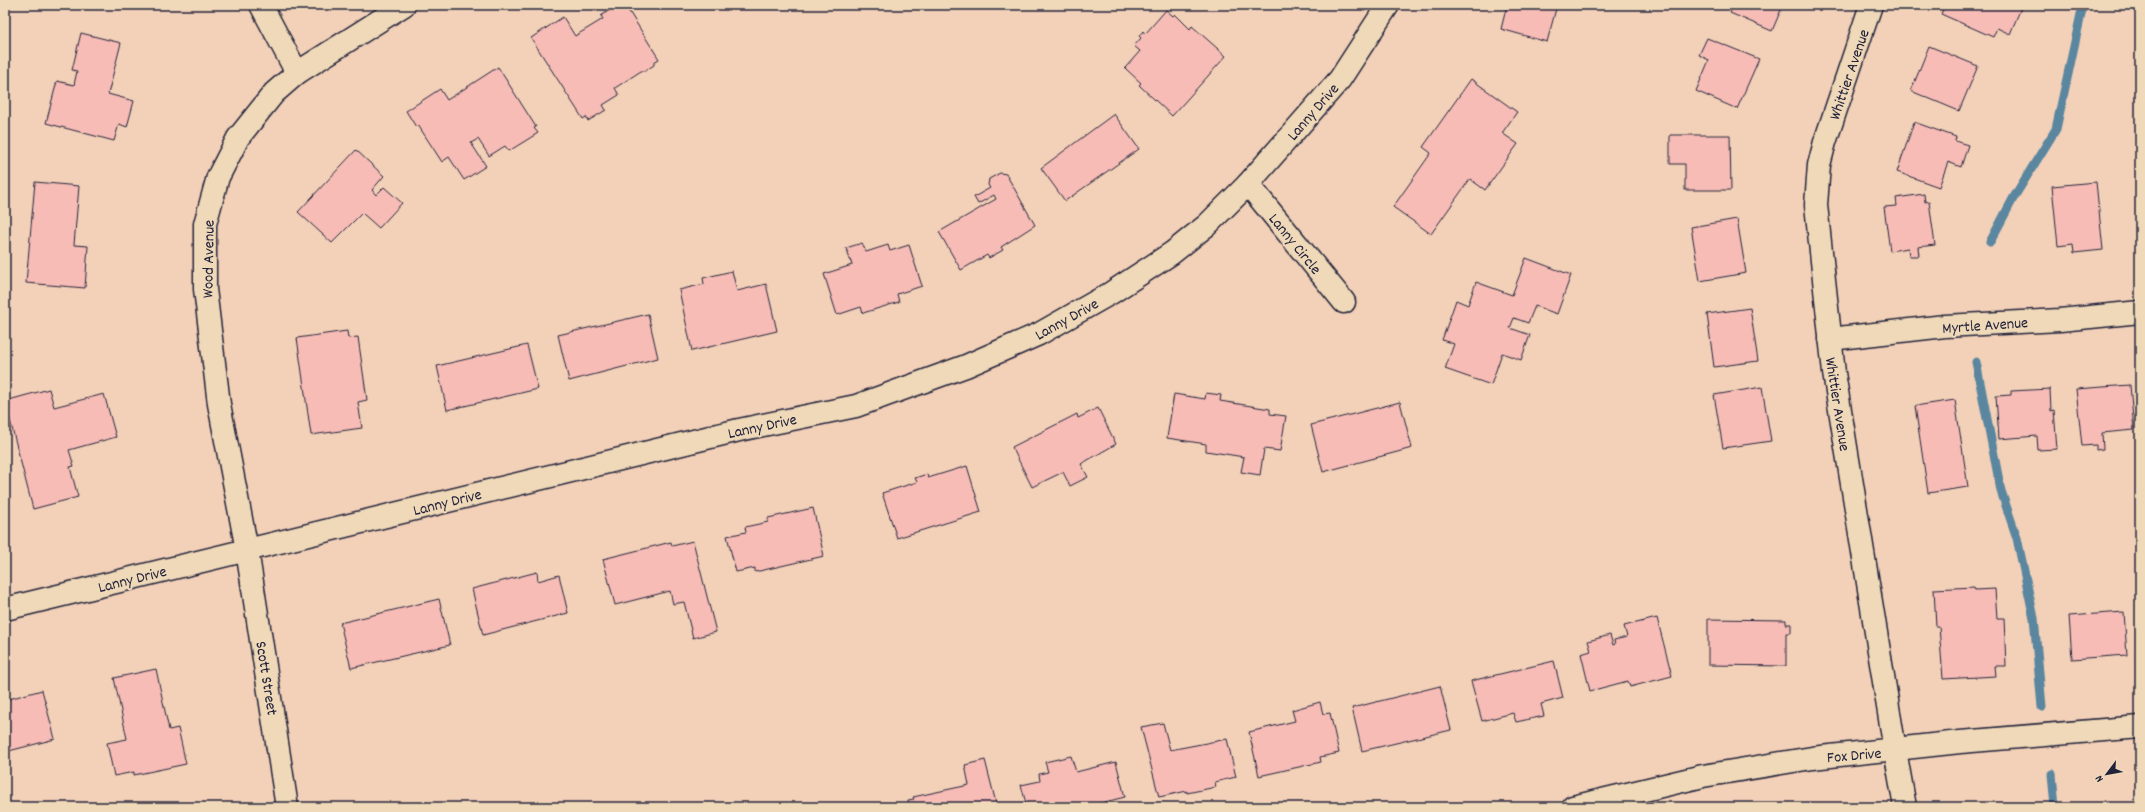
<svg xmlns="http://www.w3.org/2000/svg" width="2145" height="812" viewBox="0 0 2145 812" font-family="Dekko,sans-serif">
<rect width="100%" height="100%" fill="#f3d1b8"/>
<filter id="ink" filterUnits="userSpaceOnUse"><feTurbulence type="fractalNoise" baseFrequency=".025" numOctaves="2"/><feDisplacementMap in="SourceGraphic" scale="8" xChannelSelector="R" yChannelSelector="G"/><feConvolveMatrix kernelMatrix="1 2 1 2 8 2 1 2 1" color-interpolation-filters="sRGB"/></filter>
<g filter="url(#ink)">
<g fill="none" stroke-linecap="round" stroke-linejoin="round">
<g stroke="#5a869f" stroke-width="9">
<path d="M1990,242L2014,197L2056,129L2083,5"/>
<path d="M1976,362L2001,491L2017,538L2034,618L2042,707"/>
<path d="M2052,774L2055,807"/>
</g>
</g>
<g fill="#f7bcb6" stroke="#22223b">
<path d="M617,5H625L659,59L654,62V65L645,71H641L615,88L619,95L603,105L606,110L588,121L586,117L583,119L531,38L563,17L575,36L603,19L601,16Z"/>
<path d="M1251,5H1262L1258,10Z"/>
<path d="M1507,5H1557L1547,42L1501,29Z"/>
<path d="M1734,5H1783L1772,31L1730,13Z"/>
<path d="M1945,5H2014L2021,8L2010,34L1997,28L1993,37L1941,14Z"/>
<path d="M1166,10L1173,16L1175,14L1190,29L1192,26L1226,56L1172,116L1139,85L1141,83L1125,68L1140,51L1134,46L1141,38L1139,36L1143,31L1145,34Z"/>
<path d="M81,33L121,43L108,94L134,101L127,127L119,124L114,141L46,123L57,81L74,85L77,71L72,70Z"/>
<path d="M1707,38L1759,59L1737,109L1696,91L1709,60L1699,55Z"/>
<path d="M1929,46L1978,66L1959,111L1911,91Z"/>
<path d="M498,67L536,127L534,128L538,133L509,151L505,146L489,156L478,139L471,143L486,166L464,180L449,157L442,162L418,125L416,127L406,111L440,89L447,100Z"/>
<path d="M1471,79L1517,112L1502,133L1518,144L1485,190L1470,179L1431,234L1393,207L1431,153L1423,147Z"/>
<path d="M1114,114L1139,149L1065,201L1041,168Z"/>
<path d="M1914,122L1956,137L1955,141L1968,145L1961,167L1948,162L1939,187L1897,172Z"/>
<path d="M1670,135H1730L1731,190H1685V164H1670Z"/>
<path d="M356,150L384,176L372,190L376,195L384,187L402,203L379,228L362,213L332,243L298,212Z"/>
<path d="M1000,173L1006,174L1035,225L1001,247L1003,250L989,258L987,255L961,270L939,232L996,199L994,195L978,204L974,197L990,188L988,185L989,179Z"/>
<path d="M35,182L79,186L74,245L88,246L85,288L26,283Z"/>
<path d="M2096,182L2103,250L2074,253L2073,244L2058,246L2052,186Z"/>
<path d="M1924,194L1925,202L1929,201L1935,245L1918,247L1919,256H1909L1908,248L1890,251L1884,207L1897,206L1896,198Z"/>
<path d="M1737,219L1746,273L1700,281L1691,227Z"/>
<path d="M862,243L866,252L888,245L890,251L909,245L922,286L897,294L899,302L863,313L861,307L837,315L824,274L852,265L846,248Z"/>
<path d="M1526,258L1571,275L1557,314L1535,306L1528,323L1514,318L1510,328L1530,335L1521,360L1502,353L1491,385L1445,369L1454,344L1442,340L1456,300L1468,305L1476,282L1512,295Z"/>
<path d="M732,271L737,291L766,284L777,331L692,351L679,290L704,284L703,278Z"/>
<path d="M1750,308L1758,361L1714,367L1707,314Z"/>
<path d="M648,314L658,358L569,381L558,335Z"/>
<path d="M347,331L348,338L358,337L367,400L358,402L362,428L311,435L297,338Z"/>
<path d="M527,345L538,389L447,410L437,366Z"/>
<path d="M2130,385L2134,430L2102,433L2103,449L2096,450V445L2082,446L2076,389Z"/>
<path d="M1762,387L1771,441L1723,448L1714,395Z"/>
<path d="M49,389L54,407L104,394L116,437L69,450L74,466L70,467L78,497L33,509L5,401Z"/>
<path d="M2050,389L2051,411L2054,410L2057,449L2038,450L2037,436L1999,439L1996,396L2011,395V391Z"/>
<path d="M1206,393L1221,395L1220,401L1270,409V414L1286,416L1280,451L1264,449L1260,475L1241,472L1244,457L1206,451V444L1167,438L1174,394L1205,399Z"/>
<path d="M1955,400L1968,487L1928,493L1915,406Z"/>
<path d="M1400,402L1412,448L1323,472L1311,425Z"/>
<path d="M1098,408L1116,444L1081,464L1088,477L1070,486L1063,472L1032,487L1012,447L1077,414L1078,418Z"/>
<path d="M967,466L981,512L897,538L882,493L917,482L915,478L927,474L928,478Z"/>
<path d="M813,508L824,556L755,572V568L736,572L727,536L746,532L745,527L768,522V518Z"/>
<path d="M693,541L716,632L693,638L684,602L673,604L670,591L615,605L603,559L671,542L672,546Z"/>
<path d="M537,572L538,581L559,575L568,613L483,635L472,589Z"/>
<path d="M1974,587L1975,590L1995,589L1997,618H2004L2006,666H1995L1996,676L1943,679L1939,627H1936L1934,589Z"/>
<path d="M439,599L450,645L351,668L340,623Z"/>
<path d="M2124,612L2127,655L2072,659L2069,616Z"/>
<path d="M1657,618L1672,676L1630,687L1628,681L1590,691L1581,654L1591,651L1588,641L1610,635L1613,645L1615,644L1614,640L1627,637L1624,626Z"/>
<path d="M1708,619L1786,620V624H1791V633H1786V666L1708,665Z"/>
<path d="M1554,661L1563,698L1541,704L1544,716L1516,722L1513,713L1482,721L1471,681Z"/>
<path d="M156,669L169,730L178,728L186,764L134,775V772L114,776L107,743L127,739L114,678Z"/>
<path d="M1440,686L1451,730L1362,751L1352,708Z"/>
<path d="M42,690L55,739L5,752V700Z"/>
<path d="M1320,702L1323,714L1330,713L1339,753L1320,757L1321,762L1259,776L1249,732L1295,721L1292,710Z"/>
<path d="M1163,723L1170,750L1227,739L1236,777L1215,782L1216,787L1187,793V791L1159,797L1141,727Z"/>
<path d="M1071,756L1076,772L1116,762L1125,797L1097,804L1098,807H1027L1021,785L1040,781L1039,774L1048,772L1045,762Z"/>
<path d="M985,760L997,807H909L908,800L914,799L913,797L969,785L965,765Z"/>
</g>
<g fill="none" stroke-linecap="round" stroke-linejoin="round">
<defs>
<g id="street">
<path d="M261,5L297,73"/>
<path d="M1248,184L1344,302"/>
<path d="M1830,339L1945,326L2060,320L2140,312"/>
<path d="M5,609L739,430L856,406L966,366L1039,334L1111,293L1172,253L1207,225L1248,184L1340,79L1388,5"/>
<path d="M1895,750L1905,807"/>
<path d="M287,807L247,550L219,404L205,289V224L218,177L238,138L274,93L297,73L404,5"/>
</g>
<g id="secondary">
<path d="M1871,5L1825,142L1819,165L1816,205L1834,373L1895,750"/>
<path d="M1573,807L1703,776L1812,758L1960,742L2140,727"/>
</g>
</defs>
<use href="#street" stroke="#22223b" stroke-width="25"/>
<use href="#secondary" stroke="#22223b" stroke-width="25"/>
<use href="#street" stroke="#efd9b8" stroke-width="22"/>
<use href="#secondary" stroke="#efd9b8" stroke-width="22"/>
</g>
</g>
<g text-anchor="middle" stroke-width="4" stroke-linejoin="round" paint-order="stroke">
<g font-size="16" fill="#22223b" stroke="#efd9b8">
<text transform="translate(1848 74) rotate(-71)" y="6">Whittier Avenue</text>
<text transform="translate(1312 111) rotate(-49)" y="6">Lanny Drive</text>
<text transform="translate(1296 243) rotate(51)" y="6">Lanny Circle</text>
<text transform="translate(207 259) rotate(-89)" y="6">Wood Avenue</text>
<text transform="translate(1066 318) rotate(-29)" y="6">Lanny Drive</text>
<text transform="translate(1985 324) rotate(-4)" y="6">Myrtle Avenue</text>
<text transform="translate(1839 404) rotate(81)" y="6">Whittier Avenue</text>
<text transform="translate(762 425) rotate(-12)" y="6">Lanny Drive</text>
<text transform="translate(447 501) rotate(-14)" y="6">Lanny Drive</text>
<text transform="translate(132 578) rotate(-14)" y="6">Lanny Drive</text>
<text transform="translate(268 678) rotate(81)" y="6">Scott Street</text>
<text transform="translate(1854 754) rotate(-5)" y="6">Fox Drive</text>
</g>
</g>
<rect width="2145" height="812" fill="none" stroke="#efd9b8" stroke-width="20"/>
<rect x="10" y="10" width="2125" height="792" fill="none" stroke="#22223b" stroke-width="1.5" filter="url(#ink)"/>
<g transform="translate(2107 774) rotate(238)" stroke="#efd9b8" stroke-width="3" paint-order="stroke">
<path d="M0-3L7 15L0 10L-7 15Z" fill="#22223b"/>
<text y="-6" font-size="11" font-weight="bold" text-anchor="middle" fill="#22223b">N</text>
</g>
</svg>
